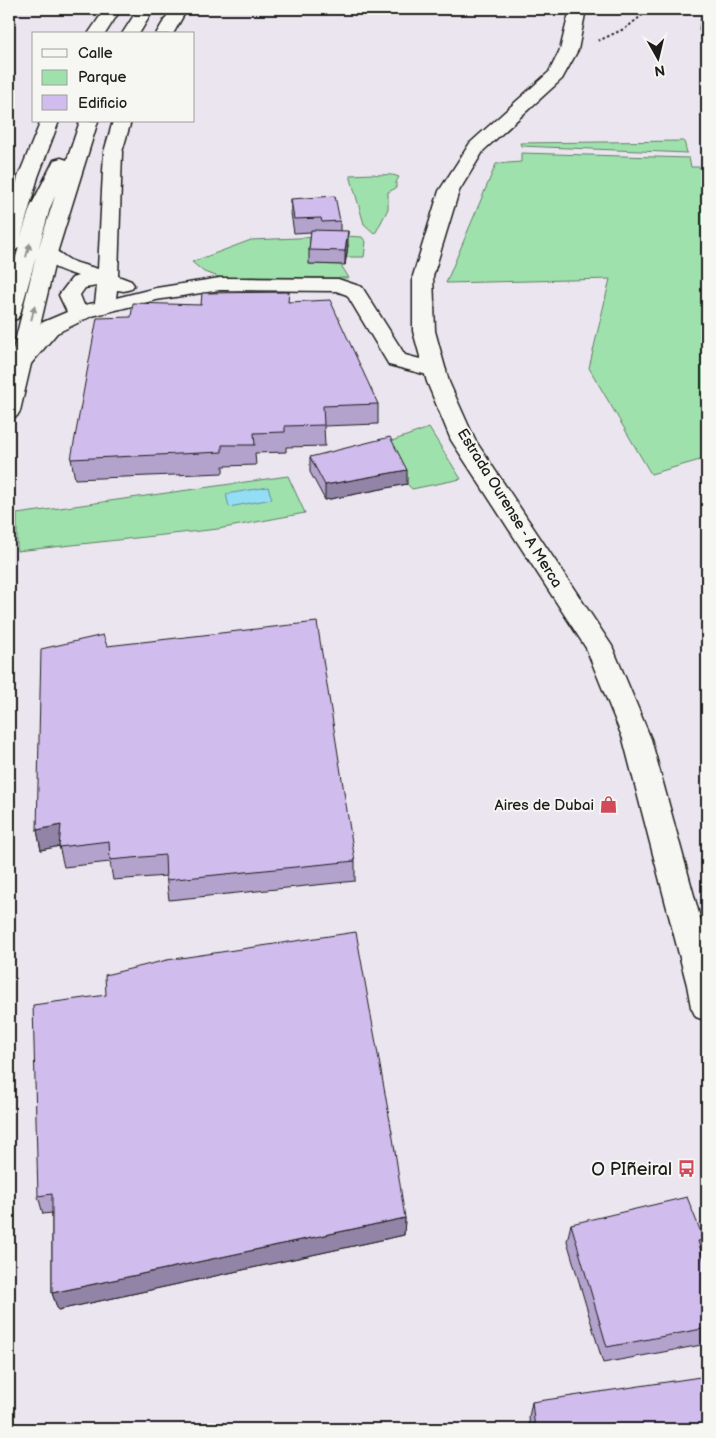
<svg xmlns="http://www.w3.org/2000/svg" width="716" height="1438" viewBox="0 0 716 1438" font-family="'Balsamiq Sans',sans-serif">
<rect width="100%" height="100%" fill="#ebe5f0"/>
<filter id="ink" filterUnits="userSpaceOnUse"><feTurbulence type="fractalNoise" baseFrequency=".02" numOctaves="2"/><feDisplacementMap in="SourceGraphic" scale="10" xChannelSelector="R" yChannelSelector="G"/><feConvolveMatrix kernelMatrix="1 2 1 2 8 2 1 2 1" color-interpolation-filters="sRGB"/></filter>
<g filter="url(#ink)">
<g fill="#9fe1ac" stroke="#5e7e64">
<path d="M684,141L687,153L521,146L520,143Z"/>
<path d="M521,153L689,158L691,167H707V458L651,474L589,368L610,279L446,283L496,164L521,162Z"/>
<path d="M373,174C382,176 390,173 399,177L396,182V188L388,192V209L376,232L374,233L364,224L350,175Z"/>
<path d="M344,236L362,237L366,242L364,257H346L348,245L309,264L341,265L349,278L250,277L222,278L204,272L192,262L251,240Z"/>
<path d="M429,428L461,479L412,489L407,484L386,443Z"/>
<path d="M288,476L305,513L218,529L17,551V514Z"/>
</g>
<path fill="#93def4" stroke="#63909e" d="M268,487L272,499L229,507L226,494Z"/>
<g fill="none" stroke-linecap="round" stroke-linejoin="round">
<defs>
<g id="street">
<path d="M171,9H187L173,34H156Z"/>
<path d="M113,121H131L122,152L118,276L131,281L134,285L131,289L124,291L117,290L116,298L156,288L220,278L338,279L362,287L405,355L443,365L446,370L443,375L435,377L389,365L347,295L336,291L220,290L156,300L92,316L57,333L30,365L22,367L14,365L11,360L41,323L67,312L59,295L72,278L78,276C63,271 46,266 37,253L40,249C54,245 59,254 70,260C79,264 89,266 98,269L104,152ZM97,286L95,303L84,305L80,295L85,288Z"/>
</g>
<path id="secondary" d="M570,9H586L578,50L562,79L484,150L459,191L433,276L435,331L449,382L475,440L612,646L651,739L707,943V1021L696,1017L691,1007L687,985L623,739L586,648L451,440L427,382L413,331V276L439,191L470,143L549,72L560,50Z"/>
<g id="highway">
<path d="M105,9H121L105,34H88Z"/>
<path d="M138,9H154L139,34H122Z"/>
<path d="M41,121H59L38,177L21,237L30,208L54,160L61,158L67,160L80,121H98L57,253L20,411L17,416L9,418V366L36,256L20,314L17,319L9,320V279L19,247L16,250L9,252V211L18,177ZM55,196L38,250L50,208Z"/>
</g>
</defs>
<use href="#street" stroke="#1c1c1c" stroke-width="3"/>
<use href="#secondary" stroke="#1c1c1c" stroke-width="3"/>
<use href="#highway" stroke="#1c1c1c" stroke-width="3"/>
<path stroke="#1c1c1c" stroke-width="2" stroke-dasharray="2.5 2.5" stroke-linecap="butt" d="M598,41L626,28L650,9"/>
<use href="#street" fill="#f6f6f2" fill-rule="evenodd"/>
<use href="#secondary" fill="#f6f6f2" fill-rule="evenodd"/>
<use href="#highway" fill="#f6f6f2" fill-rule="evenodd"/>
</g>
<g fill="#b3a2cc" stroke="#1c1c1c">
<path d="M707,16V40H706L702,35L699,30L701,17Z"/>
<path d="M291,199L340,221V231L348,245L345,265L309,264V250L311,232L294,233L291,213Z"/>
<path d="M289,302L378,404V424L324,426L325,446L286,447V452L255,453L256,465L223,466V473L75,479L71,459L131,317L201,305Z"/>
<path d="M310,457L407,484L325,500L310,472Z"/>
<path d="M107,646L355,861V881L169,900L166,876L113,880L110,862L64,867L59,846L41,850L37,830Z"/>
<path d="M106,995L405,1218L404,1235L58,1310L52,1293V1213L43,1214L38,1196Z"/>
<path d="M571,1224L704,1240L701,1249L707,1270V1344L603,1363L567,1241Z"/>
<path d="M532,1402L707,1429H530L529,1417Z"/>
</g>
<g fill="#9284a6" stroke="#1c1c1c">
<path d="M348,231V245L345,265V251Z"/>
<path d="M407,470V484L325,500V485Z"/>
<path d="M61,825L65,845L41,850L37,830Z"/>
<path d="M405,1218L404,1235L58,1310L52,1293Z"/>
</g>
<g fill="#d0bced" stroke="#1c1c1c">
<path d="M707,16V26L704,22L701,17Z"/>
<path d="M335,196L340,221L322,222L321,218L294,219L291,199Z"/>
<path d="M311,230L348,231L345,251L309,250Z"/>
<path d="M289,292L288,302L330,300L378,404L323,406L324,425L285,426V432L254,433L255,445H222V452L71,459L97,318L131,317L133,303L201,305L202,293Z"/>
<path d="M390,437L407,470L325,485L310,457Z"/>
<path d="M317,622L355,861L166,880L165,855L110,860L109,841L59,847L61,825L37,830L41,649L103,635L107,646Z"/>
<path d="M356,932L393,1138L405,1218L52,1293V1194L38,1196L33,1005L106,995L105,975L167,960Z"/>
<path d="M687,1197L704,1240L698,1241L707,1270V1328L607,1347L571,1224Z"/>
<path d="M707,1376V1429H535L532,1402Z"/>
<path d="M442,1423L443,1429H409Z"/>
</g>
<defs><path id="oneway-solid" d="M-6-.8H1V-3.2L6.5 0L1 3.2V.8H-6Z" transform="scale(1.25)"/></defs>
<g fill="#949492">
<use href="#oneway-solid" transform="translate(28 250) rotate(-74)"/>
<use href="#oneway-solid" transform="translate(33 313) rotate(-76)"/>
</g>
</g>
<defs>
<symbol id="shop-bare" viewBox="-9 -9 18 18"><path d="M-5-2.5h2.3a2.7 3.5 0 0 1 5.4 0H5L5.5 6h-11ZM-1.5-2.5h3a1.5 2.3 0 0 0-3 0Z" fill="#d1495b" stroke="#f6f6f2" stroke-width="2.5" paint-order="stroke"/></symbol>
<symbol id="bus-bare" viewBox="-9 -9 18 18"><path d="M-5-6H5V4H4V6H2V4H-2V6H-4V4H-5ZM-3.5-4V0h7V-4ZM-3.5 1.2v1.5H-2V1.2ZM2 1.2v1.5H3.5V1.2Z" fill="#d1495b" stroke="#f6f6f2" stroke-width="2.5" paint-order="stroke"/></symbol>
</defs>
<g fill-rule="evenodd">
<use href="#shop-bare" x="596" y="792" width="25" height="25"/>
<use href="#bus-bare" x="674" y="1156" width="25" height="25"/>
</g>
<g text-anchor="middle" stroke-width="4" stroke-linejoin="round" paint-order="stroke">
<g font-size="15" fill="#1c1c1c" stroke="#f6f6f2">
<text transform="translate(510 508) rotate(58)" y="5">Estrada Ourense - A Merca</text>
</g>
<g font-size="15" fill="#1c1c1c" stroke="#f6f6f2" text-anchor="end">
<text x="594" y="810">Aires de Dubai</text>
</g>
<g font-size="18" fill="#1c1c1c" stroke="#f6f6f2" text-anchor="end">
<text x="672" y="1175">O PIñeiral</text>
</g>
</g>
<rect width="716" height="1438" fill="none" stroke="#f6f6f2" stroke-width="30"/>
<rect x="15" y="15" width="686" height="1408" fill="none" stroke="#1c1c1c" stroke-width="2" filter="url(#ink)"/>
<rect x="32" y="32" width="162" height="90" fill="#f6f6f2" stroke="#9f9f9c"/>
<rect x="42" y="49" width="25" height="8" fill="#f6f6f2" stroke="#9f9f9c"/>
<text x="78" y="58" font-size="15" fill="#1c1c1c">Calle</text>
<rect x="42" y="70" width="25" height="15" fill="#9fe1ac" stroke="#9f9f9c"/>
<text x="78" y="82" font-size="15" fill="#1c1c1c">Parque</text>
<rect x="42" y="95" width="25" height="15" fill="#d0bced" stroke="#9f9f9c"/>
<text x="78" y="108" font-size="15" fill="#1c1c1c">Edificio</text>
<g transform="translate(658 58) rotate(172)" stroke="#f6f6f2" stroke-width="4" paint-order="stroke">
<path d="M0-4L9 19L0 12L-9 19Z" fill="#1c1c1c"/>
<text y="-8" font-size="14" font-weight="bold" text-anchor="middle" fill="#1c1c1c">N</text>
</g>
</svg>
